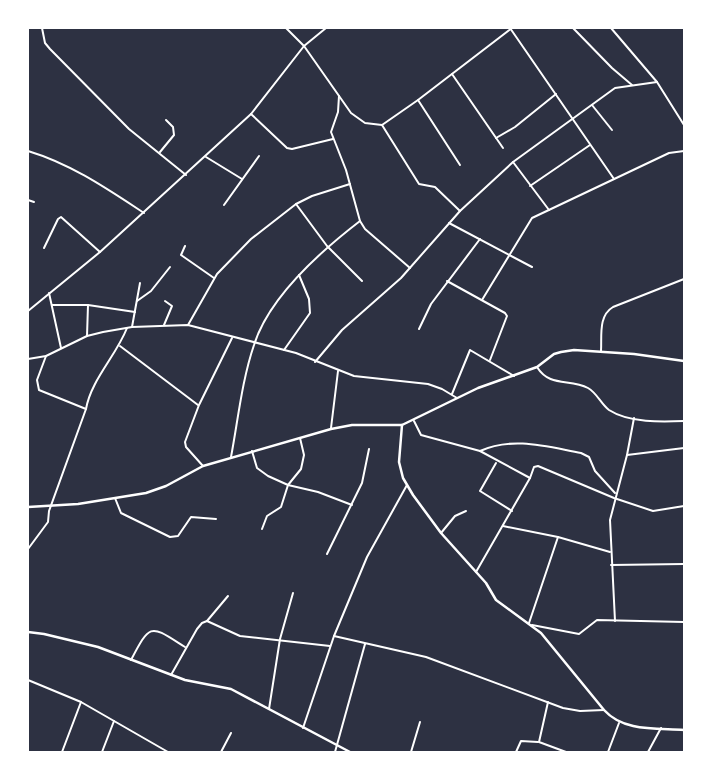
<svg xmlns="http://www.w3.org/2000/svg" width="712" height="780" viewBox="0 0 712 780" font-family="'PT Sans Narrow',sans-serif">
<rect width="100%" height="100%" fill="#2d3142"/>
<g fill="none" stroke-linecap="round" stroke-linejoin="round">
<g stroke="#fff" stroke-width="2">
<path d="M42,28L45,43L50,49L129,129L186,175"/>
<path d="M286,28L304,46L351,113L365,123L382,125L418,100L512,28"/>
<path d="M510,28L614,179"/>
<path d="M573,28L612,68L632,85"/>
<path d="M611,28L657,82L684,125"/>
<path d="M452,74L503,148"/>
<path d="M339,96L338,112L331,132L346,170L360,221L365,229L410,268"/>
<path d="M418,100L460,165"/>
<path d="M592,105L612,130"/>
<path d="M251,114L287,148L292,149L333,139"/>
<path d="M382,125L419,184L435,187L460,211"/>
<path d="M496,138L515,127L556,94"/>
<path d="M28,151C71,164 106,188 144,213"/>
<path d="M160,152L174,135L173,127L166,120"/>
<path d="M206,157L242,179"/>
<path d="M513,162L549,210"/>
<path d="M530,186L590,145"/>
<path d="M28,200L34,202"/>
<path d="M296,204L327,246L362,281"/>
<path d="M224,205L259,156"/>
<path d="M449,223L532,267"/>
<path d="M185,246L181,255L214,278"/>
<path d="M44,248L58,219L61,217L100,252"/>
<path d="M447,281L505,313L507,316L490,360"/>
<path d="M49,293L61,348"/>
<path d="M482,300L532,218L669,153L684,151"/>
<path d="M137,301L151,291L170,267"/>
<path d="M52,305H88L135,312"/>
<path d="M28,311L100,252L251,114L304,46L326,28"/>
<path d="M164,325L172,306L165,301"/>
<path d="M188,325L217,274L251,239L296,204L312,196L350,184"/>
<path d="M132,327L140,283"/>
<path d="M419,329L431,304L480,239"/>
<path d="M87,336L88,305"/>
<path d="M120,346L198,405"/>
<path d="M284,350L310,313L309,299L299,275"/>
<path d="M601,351C602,336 598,316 613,307L684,279"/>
<path d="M46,356L37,380L39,390L86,409"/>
<path d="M28,359L46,356L87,336L103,332L132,327L188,325L296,353L354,376L428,384L442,389L457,398"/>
<path d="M315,362L342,330L401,278L460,211L513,162L615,88L657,82"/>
<path d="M537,367C550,388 570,378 588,388C597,393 601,404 609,410C629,423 662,422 684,421"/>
<path d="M452,394L470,350L514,376"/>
<path d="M414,421L421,435L480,451L530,478L476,572"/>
<path d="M331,428L338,371"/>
<path d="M252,451L257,468L268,476L288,485L318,492L352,505"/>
<path d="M480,451C513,436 548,447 581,453L589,457L595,471L615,493"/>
<path d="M627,455L684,448"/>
<path d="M231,457C238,420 242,380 254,345C269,297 321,251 360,221"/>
<path d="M496,463L480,491L512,511"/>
<path d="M203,466L186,447L185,442L199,405L232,338"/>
<path d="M530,478L534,467L538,466L614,498L653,511L684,506"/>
<path d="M115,498L121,513L170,537L178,536L191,517L216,519"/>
<path d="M503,526L558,537L610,552"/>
<path d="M262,529L267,516L281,507L288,485L301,469L304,455L300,438"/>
<path d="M441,533L455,516L466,511"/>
<path d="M28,549L48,522L49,511L86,409C91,380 116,356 127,328"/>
<path d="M327,554L362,483L369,449"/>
<path d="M611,565L684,564"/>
<path d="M207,621L240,636L330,646"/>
<path d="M615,621L610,520L627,455L634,418"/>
<path d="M529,623L558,537"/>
<path d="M532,625L579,634L597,620L684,622"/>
<path d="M334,636L426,657L563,708L580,711L604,710"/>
<path d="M131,660C151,622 150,625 185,647"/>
<path d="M171,675L197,629L202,623L207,621L228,596"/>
<path d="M28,680L81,702L168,752"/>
<path d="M548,702L539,742L566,752"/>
<path d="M269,709L280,639L293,593"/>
<path d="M303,728L334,636L367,557L407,485"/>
<path d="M62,752L81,702"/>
<path d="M102,752L114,721"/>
<path d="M221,752L231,733"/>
<path d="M335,752L365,644"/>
<path d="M411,752L420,722"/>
<path d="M466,752H472"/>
<path d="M516,752L521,741L538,742"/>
<path d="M608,752L619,723"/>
<path d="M648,752L661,728"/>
</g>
<g stroke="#fff" stroke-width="2.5">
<path d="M402,425L399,462L403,478L413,495L441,533L486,583L496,600L541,633L604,710C624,732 656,728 684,730"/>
<path d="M28,507L78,504L146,493L166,486L203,466L331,429L352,425H402L478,388L537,367L554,354L561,352L574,350L634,354L684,361"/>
<path d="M28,632L44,634L98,647L185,680L231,689L350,752"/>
</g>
</g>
<rect width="712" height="780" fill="none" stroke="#ffffff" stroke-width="58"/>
</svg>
